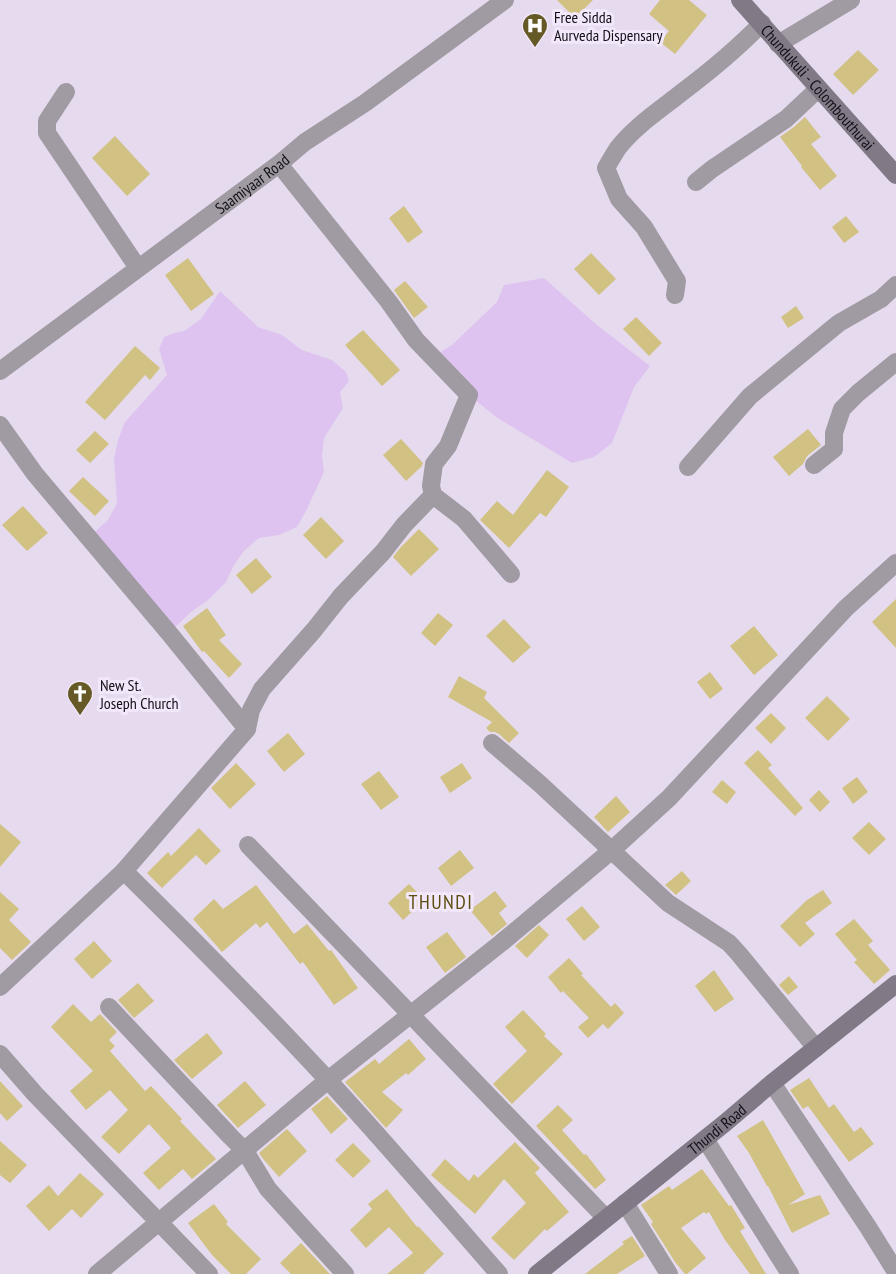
<svg xmlns="http://www.w3.org/2000/svg" width="896" height="1274" viewBox="0 0 896 1274" font-family="'PT Sans Narrow',sans-serif">
<rect width="100%" height="100%" fill="#e6dbee"/>
<g fill="#dec3f0">
<path d="M544,278L597,325L650,366L634,387L612,443L594,457L572,463L496,417L469,395L432,357L452,345L497,302L504,285Z"/>
<path d="M220,291L258,327L282,335L302,350L332,360L346,372L349,381L340,392L343,408L324,438L322,456L324,472L306,511L297,527L279,535L259,538L244,551L234,565L226,582L208,600L191,612L169,633L89,537L108,520L117,503L114,459L118,440L125,422L167,375L159,349L164,337L174,333L184,331L201,319Z"/>
</g>
<g fill="#d1c182">
<path d="M557,0H593L575,18Z"/>
<path d="M660,0H689L707,15L675,54L660,42L669,31L649,14Z"/>
<path d="M858,50L879,70L853,95L833,74Z"/>
<path d="M805,117L821,137L811,144L837,176L820,190L801,167L802,166L780,137L794,127Z"/>
<path d="M115,136L150,174L127,196L92,158Z"/>
<path d="M404,206L423,232L408,243L389,218Z"/>
<path d="M846,216L859,232L844,243L832,227Z"/>
<path d="M591,253L616,279L599,295L574,269Z"/>
<path d="M188,258L214,294L191,311L165,275Z"/>
<path d="M405,281L428,307L414,318L394,290Z"/>
<path d="M796,306L804,318L788,328L781,317Z"/>
<path d="M636,317L662,343L649,356L623,329Z"/>
<path d="M363,330L400,370L382,386L345,345Z"/>
<path d="M135,346L160,368L150,380L145,375L105,420L85,402Z"/>
<path d="M808,429L821,445L807,456L803,464L789,476L773,457Z"/>
<path d="M95,431L109,444L90,463L76,450Z"/>
<path d="M401,439L423,463L422,466L406,481L383,455Z"/>
<path d="M547,470L569,487L546,517L540,513L509,548L480,520L497,501L513,515Z"/>
<path d="M83,477L109,501L95,516L69,491Z"/>
<path d="M23,506L48,533L27,551L2,525Z"/>
<path d="M321,517L344,541L326,559L303,535Z"/>
<path d="M419,529L439,549L411,576L393,557L401,547Z"/>
<path d="M256,558L272,577L252,594L236,575Z"/>
<path d="M896,599V648L872,622Z"/>
<path d="M207,608L226,635L219,640L242,664L229,678L204,651L202,652L183,626Z"/>
<path d="M438,613L453,625L435,646L421,633Z"/>
<path d="M504,619L531,647L513,663L486,636Z"/>
<path d="M754,626L778,655L754,675L730,646Z"/>
<path d="M710,672L723,689L710,699L697,682Z"/>
<path d="M459,676L487,692L484,698L519,733L509,743L499,734L495,732H490L486,728L492,722L448,697Z"/>
<path d="M827,696L850,719L828,741L805,718Z"/>
<path d="M771,713L786,728L771,744L755,728Z"/>
<path d="M288,733L305,754L284,772L267,751Z"/>
<path d="M758,750L772,765L768,768L803,808L795,816L744,763Z"/>
<path d="M236,763L256,784L230,809L211,788Z"/>
<path d="M462,763L472,778L450,793L440,777Z"/>
<path d="M379,771L399,797L381,810L361,784Z"/>
<path d="M857,777L868,792L853,804L842,788Z"/>
<path d="M722,780L736,792L727,804L712,792Z"/>
<path d="M819,790L830,802L820,812L809,800Z"/>
<path d="M616,796L630,812L608,832L594,817Z"/>
<path d="M869,822L886,839L869,855L852,838Z"/>
<path d="M0,824L21,842L0,867Z"/>
<path d="M199,828L221,851L206,865L196,855L162,888L147,873L168,852L171,856Z"/>
<path d="M460,850L474,868L451,886L438,868Z"/>
<path d="M682,871L691,881L676,895L665,885Z"/>
<path d="M409,884L425,900L403,920L388,903Z"/>
<path d="M256,885L294,934L307,924L329,951L331,950L358,988L334,1005L303,962L300,964L267,922L260,928L256,923L222,952L193,919L214,899L223,909Z"/>
<path d="M823,890L832,903L805,923L815,934L800,947L780,926L807,900Z"/>
<path d="M495,891L507,906L499,913L507,924L492,936L470,910Z"/>
<path d="M0,892L19,909L9,920L31,942L12,960L0,948Z"/>
<path d="M582,906L600,927L584,941L566,919Z"/>
<path d="M854,919L873,941L868,945L890,970L874,984L854,962L857,960L835,934Z"/>
<path d="M539,925L549,935L527,958L515,946Z"/>
<path d="M447,932L466,957L445,973L426,947Z"/>
<path d="M94,941L112,961L92,979L74,959Z"/>
<path d="M569,958L583,974L581,975L611,1007L615,1003L624,1013L608,1029L603,1024L588,1038L578,1027L589,1018L563,991L561,993L548,977Z"/>
<path d="M714,970L734,999L715,1012L695,986Z"/>
<path d="M789,976L798,987L788,995L779,985Z"/>
<path d="M138,983L154,1001L134,1018L118,1000Z"/>
<path d="M73,1004L91,1022L100,1014L117,1032L109,1040L115,1046L110,1051L145,1091L151,1086L182,1119L180,1121L216,1159L192,1179L183,1169L159,1190L143,1173L171,1148L149,1124L119,1154L101,1137L128,1110L110,1090L86,1110L70,1091L93,1071L51,1027Z"/>
<path d="M523,1010L546,1034L544,1036L563,1054L512,1104L493,1084L527,1051L505,1027Z"/>
<path d="M207,1033L223,1053L192,1079L174,1060Z"/>
<path d="M409,1039L426,1059L408,1075L406,1073L382,1092L403,1110L386,1128L345,1082L375,1059L379,1064Z"/>
<path d="M809,1078L829,1108L834,1104L854,1132L861,1127L874,1144L849,1162L808,1106L803,1109L790,1090Z"/>
<path d="M0,1081L23,1106L7,1121L0,1113Z"/>
<path d="M245,1081L266,1105L238,1128L217,1105Z"/>
<path d="M327,1096L348,1119L331,1134L311,1109Z"/>
<path d="M558,1105L573,1120L562,1130L584,1155L586,1154L606,1180L595,1189L536,1126Z"/>
<path d="M763,1120L805,1194L788,1205L820,1195L830,1214L792,1233L768,1186H767L749,1153L737,1136Z"/>
<path d="M287,1129L307,1151L279,1177L264,1160L259,1153Z"/>
<path d="M0,1141L27,1165L10,1183L0,1175Z"/>
<path d="M515,1142L540,1168L535,1173L569,1212L547,1231L545,1229L514,1260L491,1238L526,1203L504,1179L475,1214L431,1175L445,1159L469,1181L474,1174L478,1178Z"/>
<path d="M353,1143L371,1161L353,1178L335,1160Z"/>
<path d="M702,1169L729,1206L731,1205L745,1228L740,1231L766,1274H750L725,1240L709,1212L706,1214L704,1212L681,1228L706,1258L687,1274H685L675,1262L651,1224L653,1222L641,1205L669,1186L672,1190Z"/>
<path d="M80,1173L104,1194L81,1218L72,1209L49,1231L26,1206L49,1185L58,1196Z"/>
<path d="M387,1189L417,1227L418,1226L444,1254L423,1274H387L413,1253L389,1227L366,1248L350,1230L372,1209L368,1204Z"/>
<path d="M214,1204L228,1222L226,1224L261,1259L246,1274H231L212,1255L188,1223Z"/>
<path d="M632,1236L645,1256L617,1274H585L624,1244L622,1242Z"/>
<path d="M301,1243L328,1272L330,1274H291L280,1263Z"/>
</g>
<g fill="none" stroke-linecap="round" stroke-linejoin="round">
<g stroke="#a09ba3" stroke-width="18">
<path d="M778,44L851,0"/>
<path d="M66,92L47,121V133L138,268"/>
<path d="M279,164L389,302L416,340L469,395L448,446L434,464L431,486L433,495L464,519L511,574"/>
<path d="M696,182L712,169L786,119L818,89"/>
<path d="M675,295L677,281L644,227L619,199L606,168C610,161 614,154 618,148C635,126 660,110 681,93C709,72 737,49 762,23"/>
<path id="s1" d="M0,371L279,164L305,142L365,103L505,0"/>
<path d="M0,425L35,474L169,633L247,729L124,871L0,987"/>
<path d="M814,465L834,449V433L842,409L858,393L896,362"/>
<path d="M688,467L750,396L839,323L881,299L896,285"/>
<path d="M247,729L251,710L262,689L314,630L341,596L383,552L404,525L433,495"/>
<path d="M492,743L540,784L668,903L729,943L739,954L816,1048"/>
<path d="M248,845L601,1213"/>
<path d="M124,871C193,939 261,1008 327,1079C386,1143 442,1209 499,1274"/>
<path d="M109,1007L230,1136L245,1151L268,1189L345,1274"/>
<path d="M0,1054L35,1094L209,1274"/>
<path d="M772,1083L868,1227L896,1272"/>
<path d="M705,1139L790,1274"/>
<path d="M625,1203L669,1274"/>
<path d="M97,1274L328,1080L501,943L612,850L669,798L846,608L896,563"/>
</g>
<g stroke="#817a86" stroke-width="18">
<path id="s2" d="M740,0L896,175"/>
<path id="s3" d="M537,1274L725,1123L772,1083L896,984"/>
</g>
</g>
<defs>
<symbol id="hospital-pin" viewBox="-11 -11 22 30"><path d="M0 17L-7.5 6A9.5 9.5 0 1 1 7.5 6Z" fill="#655926" stroke="#f3e8fb"/><path d="M-5-5h3v3.5h4V-5h3V5h-3V1.5h-4V5h-3Z" fill="#fff"/></symbol>
<symbol id="church-pin" viewBox="-11 -11 22 30"><path d="M0 17L-7.5 6A9.5 9.5 0 1 1 7.5 6Z" fill="#655926" stroke="#f3e8fb"/><path d="M-1.2-6h2.4v3.5h3.3v2.4h-3.3V6h-2.4V-.1h-3.3v-2.4h3.3Z" fill="#fff"/></symbol>
</defs>
<g fill-rule="evenodd">
<use href="#hospital-pin" x="520" y="11" width="30" height="40"/>
<use href="#church-pin" x="65" y="679" width="30" height="40"/>
</g>
<g text-anchor="middle" stroke-width="6" stroke-linejoin="round" paint-order="stroke">
<g font-size="16" fill="#120f15" stroke="#f3e8fb" text-anchor="start">
<text x="554" y="23">Free Sidda<tspan x="554" dy="18">Aurveda Dispensary</tspan></text>
<text x="100" y="691">New St.<tspan x="100" dy="18">Joseph Church</tspan></text>
</g>
<g font-size="16" fill="#120f15" stroke="#f3e8fb">
<text dy="6" stroke="none"><textPath href="#s2" startOffset="117">Chundukuli - Colombouthurai</textPath></text>
<text dy="6" stroke="none"><textPath href="#s1" startOffset="314">Saamiyaar Road</textPath></text>
<text dy="6" stroke="none"><textPath href="#s3" startOffset="231">Thundi Road</textPath></text>
</g>
<g font-size="20" letter-spacing="1.5" fill="#5c4e0f" stroke="#f3e8fb">
<text x="441" y="909">THUNDI</text>
</g>
</g>
</svg>
